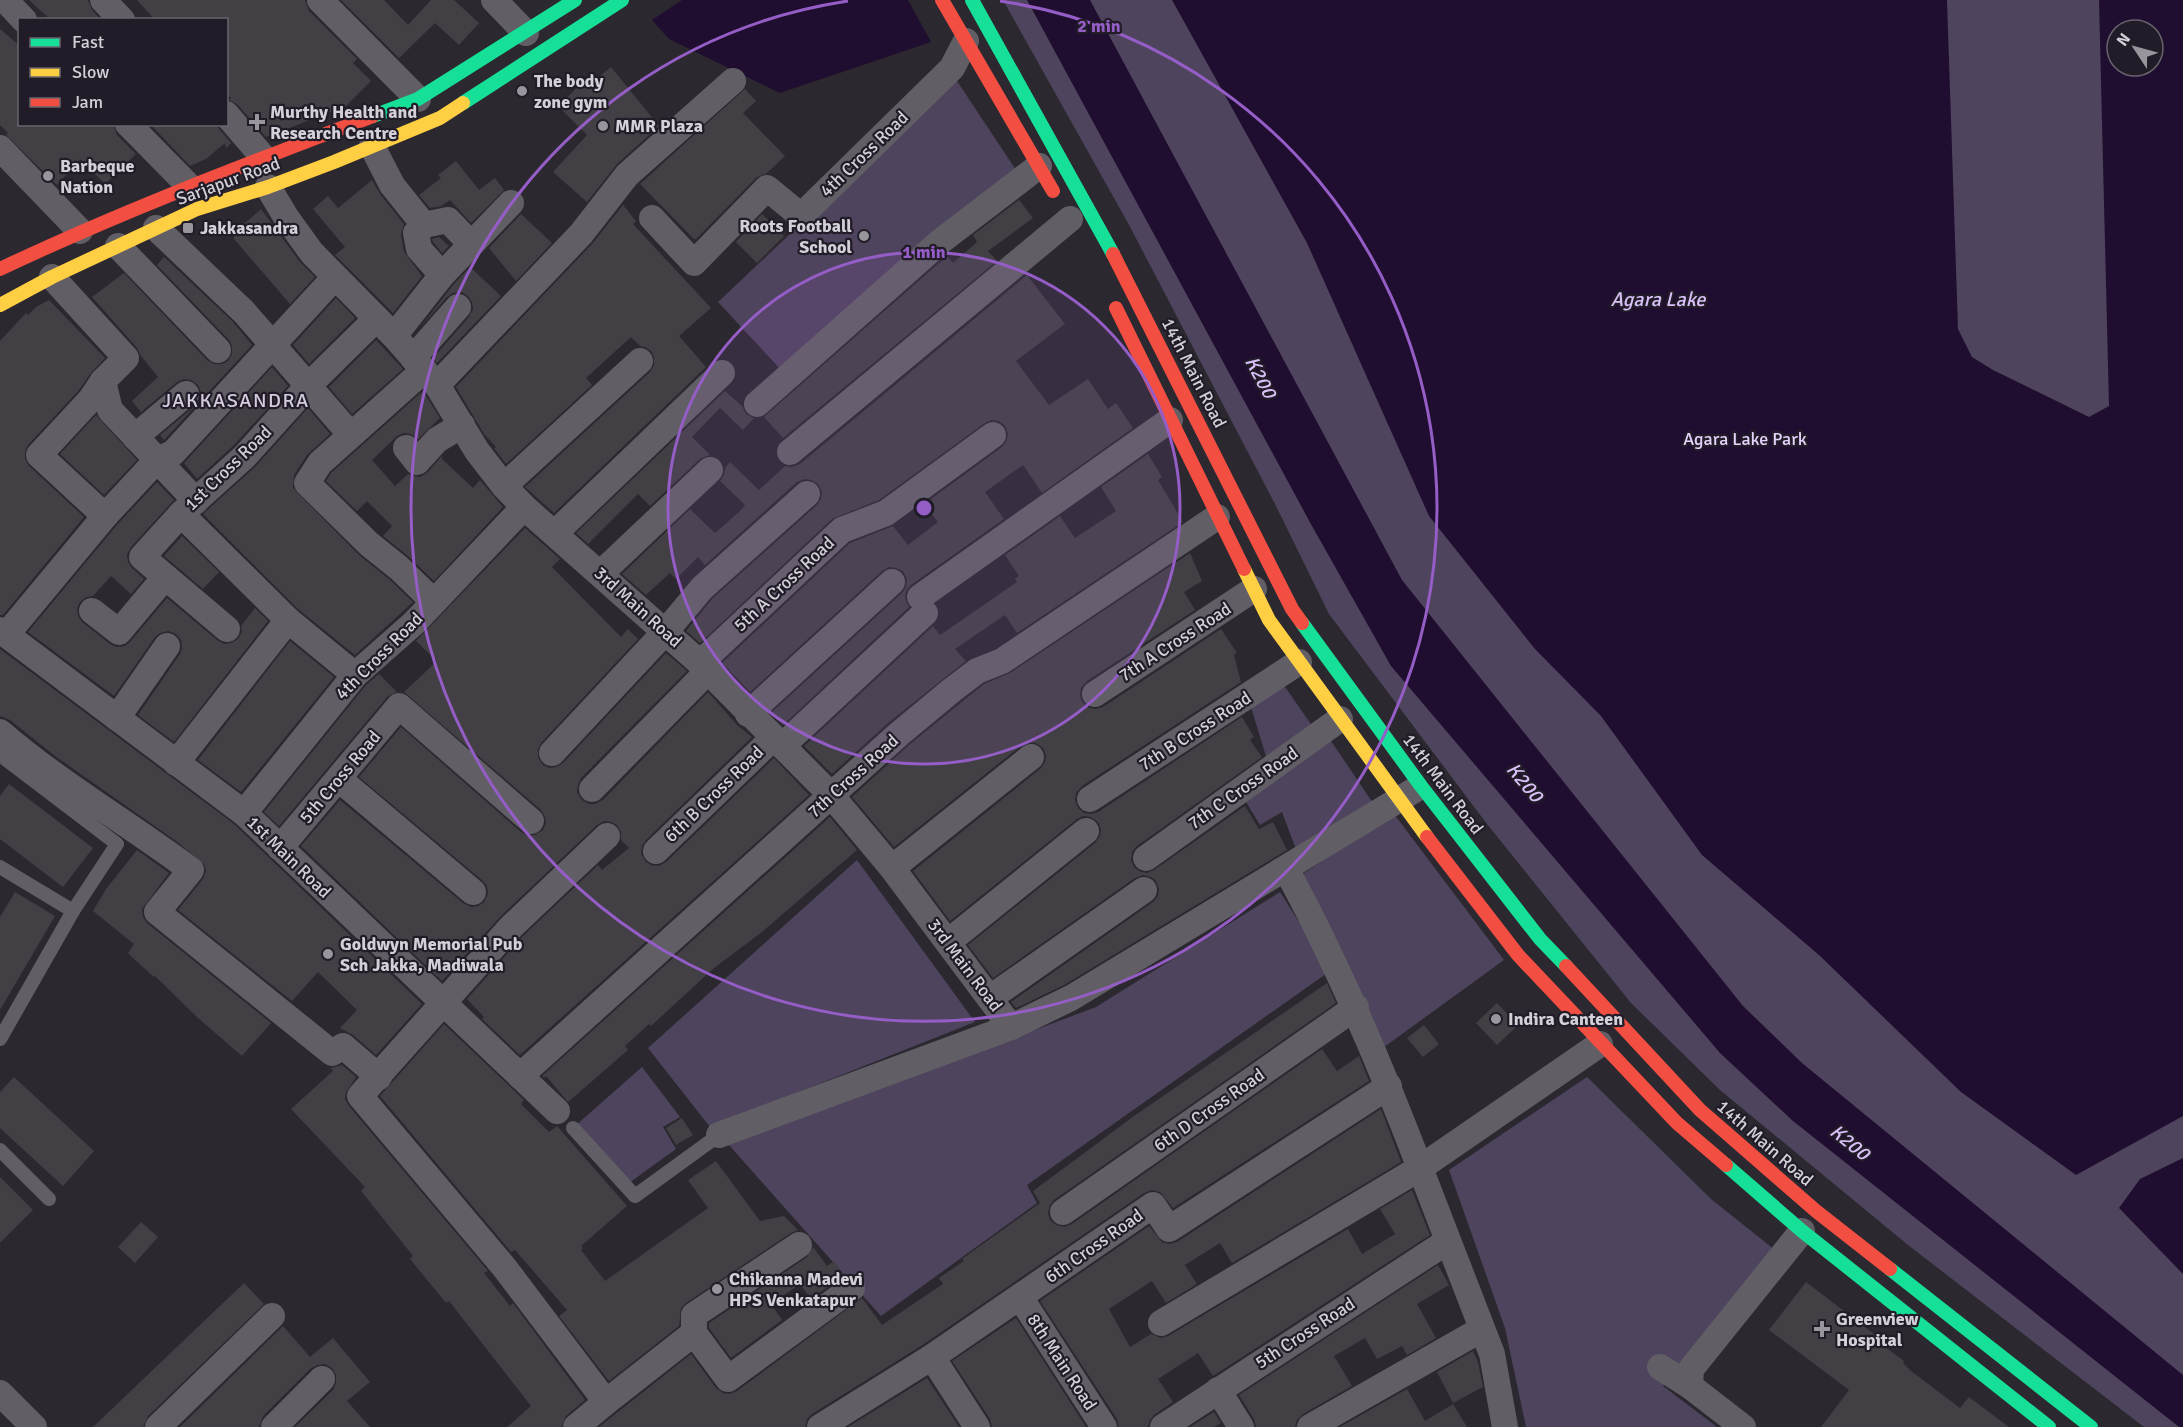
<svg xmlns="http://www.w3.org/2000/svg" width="2183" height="1427" viewBox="0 0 2183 1427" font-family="Signika,sans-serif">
<rect width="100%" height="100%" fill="#2b282f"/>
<g fill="#4f445d" fill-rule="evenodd">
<path d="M1003,0H2183V1427H2144L1908,1245L1720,1090L1631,1003L1487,824L1329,614L1276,506L1128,223ZM2117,30H2153V66H2117Z"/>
<path d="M955,78L1016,170L783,372L718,302Z"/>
<path d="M1283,684L1315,730L1268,763L1251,707Z"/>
<path d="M1329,738L1377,809L1297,852L1282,812L1260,825L1246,802Z"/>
<path d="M1394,814L1504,960L1380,1050L1301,875Z"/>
<path d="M857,860L975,1022L710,1127L648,1048Z"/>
<path d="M1280,892L1330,971L1027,1185L1037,1203L881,1316L729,1145L1096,1007Z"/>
<path d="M642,1067L680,1117L663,1127L676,1149L629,1183L575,1126Z"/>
<path d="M1587,1077L1711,1199L1775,1250L1663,1386L1717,1427H1526L1505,1328L1449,1170Z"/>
</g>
<g fill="#200e30" fill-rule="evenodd">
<path d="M634,0H908L931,42L780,93L669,39Z"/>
<path d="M1027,0H1090L1402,580L1743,1006L1802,1063L2183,1375V1427H2179L1793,1121L1720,1053L1391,666L1312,526Z"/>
<path d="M1172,0H1947L1958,329L1972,357L1993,370L2089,417L2109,406L2099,0H2183V1116L2076,1175L1961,1092L1819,955L1702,855L1601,716L1535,649L1429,516L1307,243ZM2117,30H2153V66H2117Z"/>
<path d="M2183,1158V1274L2119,1208L2140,1179Z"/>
</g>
<path fill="#2b282f" d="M631,0H682L649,22Z"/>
<g fill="#424045">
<path d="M29,0H88L92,10L101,20H51Z"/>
<path d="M137,0H305L309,11L357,59L353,63L371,81L346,106L266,137L237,104L229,100L231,98L226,94V20H155Z"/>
<path d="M341,0H384L408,25L431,0H454L479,23L459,45L435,23L399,58Z"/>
<path d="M0,29L20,46V124H113L117,135L136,154L105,184L80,159L57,185L6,135L8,133L0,125Z"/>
<path d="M611,67L659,126L617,164L587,202L553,172L587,135L558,106L584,81L588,86Z"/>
<path d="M745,89L756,101L743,113L785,156L767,173L756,178L696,239H694L640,184Z"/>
<path d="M150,124H215L231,143L226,148L225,143L206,159L190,166Z"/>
<path d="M456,161L479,190L495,178L504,190L471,223L450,200L441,206L430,208L419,195L441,178L438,175Z"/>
<path d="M372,180L380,194L404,224L401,235L404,252L422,276L393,313L335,255L345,247L313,209L328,196L338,208Z"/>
<path d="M1019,200L1033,218L988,251L997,261L783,438L764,417L947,256L953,263L977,242L973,235Z"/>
<path d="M623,205L636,221L633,224L711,308L679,336L706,367L554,513L525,487L650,372L654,365V357L651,351L645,347L640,346L631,337L586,378L592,385L506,464L494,448L496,447L484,434L456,387L592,244Z"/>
<path d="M261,209L300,262L315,277L290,304L234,239V233Z"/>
<path d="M521,214L552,243L516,281L489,248Z"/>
<path d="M762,214L784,236L757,263L736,242Z"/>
<path d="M439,237L449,246L442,253L433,242L432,239Z"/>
<path d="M164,257L233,322L252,345L164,440L160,435L196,405L200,400L201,392L198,385L191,380L184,379L177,382L141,412L132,401L158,377L141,356L137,348L92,297L124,273L207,360L214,364H222L228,361L232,354V346L229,340L157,265Z"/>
<path d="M470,267L501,296L437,363L433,358L469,317L473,309L472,302L468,296L462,292L453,293L447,297L419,329L453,285Z"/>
<path d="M1027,275L1065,324L1016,361L1049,405L1088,379L1108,409L1116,403L1133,428L1042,493L1023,465L985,492L1004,519L911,585L906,591L905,598L909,607L783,725L771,713L902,593L906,587L907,579L903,571L896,568L889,567L882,571L750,692L722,663L850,543L893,526L908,545L938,522L924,504L1002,447L1006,442L1008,434L1005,426L999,421L991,420L985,423L879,500L832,519L700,643L686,631L713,598L817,505L821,499L822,492L818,484L811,480L805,479L797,482L705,565L698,557L676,579L670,573L646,595L622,574L690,509L715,533L740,511L745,505L720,481L724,475L725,468L730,462L759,490L785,466L792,467L800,464Z"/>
<path d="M336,298L355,318L309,364L293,345Z"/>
<path d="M49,300L105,358L91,373L79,390L28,445L25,451V459L29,466L84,517L3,615H0V341L26,313L28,315L36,307Z"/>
<path d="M376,340L403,369L352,414L329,387Z"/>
<path d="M272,367L288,386L234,445L197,479L184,463Z"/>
<path d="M423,391L440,418L418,439L411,434L404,433L397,436L372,460L395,486L408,474L413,476L420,477L428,472L442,456V459L473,488L480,480L503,507L434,581L408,556L383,536L392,526L367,501L357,511L326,481L331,473Z"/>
<path d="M725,391L742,406L746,414L754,418L743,430L720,408L692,437L710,455L700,459L650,506L638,494L588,544L576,533Z"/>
<path d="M308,408L330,434L307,455L294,475L293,488L359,555L389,579L413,602L355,655L298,609L203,514L256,466Z"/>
<path d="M96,415L137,460L104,495L60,454Z"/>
<path d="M1148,454L1162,477L1158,480L1183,522L1017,633L1005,615L955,649L966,661L889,722L832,774L804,746L933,626L940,635L1017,582L1015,579L1019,576L1005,555L1060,516L1075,538L1116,511L1101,487Z"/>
<path d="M157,482L174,500L131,547L127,555L128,562L132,568L144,579L131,594L111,576L93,596L86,597L80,602L77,608L78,616L82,622L110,644L117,647L125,646L130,642L167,598L217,640L224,644L231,643L238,639L242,632L241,626L255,608L268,621L174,742L138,715L180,654L182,648L181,640L176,634L168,631L160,633L155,637L114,696L28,632L116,526Z"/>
<path d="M525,528L560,559L552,567L621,637L628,629L638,639L541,743L538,749V757L542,764L549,768L556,767L563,763L666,653L687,671L581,778L578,785L577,792L582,800L589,804H595L603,800L708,692L737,725L752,737L646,840L642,846L641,854L646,862L651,865L659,866L666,862L774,758L809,795L520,1055L482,1019L484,1017L467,999L522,937L598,865L602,870L629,848L621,840V832L617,825L611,822L604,821L597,825L501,916L442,981L301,846L340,800L463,903L471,907L478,906L484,902L488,894L487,886L483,881L359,777L401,727L521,832L528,836L535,835L543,830L546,823L545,817L541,810L404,692L437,661L416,641Z"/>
<path d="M182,536L219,572L203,589L164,556Z"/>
<path d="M1190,553L1202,581L1184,592L1195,610L1087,681L1081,688L1080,695L1082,702L1089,708L1096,709L1103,707L1221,629L1237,653L1234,655L1241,682L1082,786L1076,793L1075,800L1078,808L1084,813L1091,814L1098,812L1242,717L1254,737L1250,740L1262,757L1137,846L1132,852L1131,860L1134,867L1139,871L1147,873L1154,870L1245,806L1259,829L1273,822L1287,850L1064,985L1016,1008L1011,1002L1153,902L1158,896L1159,889L1156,881L1151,877L1143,875L1135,878L993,978L968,945L1095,843L1100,836L1101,829L1098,822L1091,817L1083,816L1077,819L950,921L913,871L1040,769L1045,762L1046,755L1043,748L1036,743L1028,742L1022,745L894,847L852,797L909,745L984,684L1010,673Z"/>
<path d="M290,641L334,677L241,792L198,760Z"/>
<path d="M0,649L234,824L422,1004L376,1055L353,1035L340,1028L357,1010L318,972L292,1001L178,910L203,879L206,871L204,864L176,841L55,756L10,720L0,716Z"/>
<path d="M379,674L397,692L388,696L279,826L264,812L366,685Z"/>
<path d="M9,784L93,848L63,887L0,839V796Z"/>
<path d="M830,817L857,850L762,932L714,968L651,1026L649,1024L625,1046L628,1050L568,1102L546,1076L544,1078L542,1076Z"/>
<path d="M137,850L169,873L142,909L143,917L147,923L271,1023L242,1056L198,1018L155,976L154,977L135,960L128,953L134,944L93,911L106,889Z"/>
<path d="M15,892L55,916L0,1010V917Z"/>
<path d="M1327,983L1336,1003L1054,1200L1050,1205L1048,1213L1050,1220L1056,1225L1064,1227L1072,1224L1322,1049L1337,1071L1359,1056L1369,1081L1173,1208L1160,1192L1152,1190L1144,1193L924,1344L812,1414L807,1419L805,1427H599L691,1354L716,1388L723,1393L730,1394L737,1391L862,1298L882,1325L943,1284L939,1278L964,1261L962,1259L1040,1203L1033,1191L1134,1116Z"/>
<path d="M1497,1003L1518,1025L1497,1045L1476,1023Z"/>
<path d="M444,1024L524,1100L521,1104L549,1132L557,1126L627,1206L581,1246L583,1248L581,1250L605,1281L708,1208L688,1180L716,1161L760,1221L784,1216L798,1230L791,1233L686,1303L681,1308L679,1326L609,1381L559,1316L567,1310L515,1250L511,1252L380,1096Z"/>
<path d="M1424,1025L1439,1044L1423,1057L1407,1038Z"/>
<path d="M342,1065L356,1077L346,1092L345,1099L349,1106L488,1271L484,1273L510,1306L513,1303L585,1400L566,1416L561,1427H507L531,1406L449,1301L446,1303L410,1259L413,1256L361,1191L365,1187L291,1109L333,1071L331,1068Z"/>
<path d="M14,1077L94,1151L63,1186L0,1128V1092Z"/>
<path d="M1381,1109L1401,1162L1232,1263L1220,1243L1185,1265L1197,1284L1166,1303L1152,1281L1109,1309L1130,1347L1151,1334L1161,1338L1168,1336L1348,1229L1362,1254L1395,1234L1380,1209L1412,1190L1430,1235L1213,1376L1198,1353L1158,1379L1173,1402L1154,1415L1150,1420L1148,1427H1119L1117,1419L1040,1301L1149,1226L1162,1242L1169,1244L1177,1242Z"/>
<path d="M682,1118L693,1135L676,1145L666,1128Z"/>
<path d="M0,1177L33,1210L0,1243Z"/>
<path d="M141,1222L158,1237L135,1263L118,1247Z"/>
<path d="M813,1247L827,1266L834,1261L844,1275L811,1299L800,1284L771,1304L782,1320L731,1358L709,1328V1323L807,1257Z"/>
<path d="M1438,1265L1449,1285L1417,1304L1436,1338L1407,1355L1402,1346L1377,1359L1365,1338L1334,1356L1352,1386L1303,1414L1297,1420L1295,1427H1256L1254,1419L1239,1395Z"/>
<path d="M1806,1282L1878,1337L1876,1340L1904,1361L1903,1363L1911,1371L1960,1408L1969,1397L2009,1427H1821L1849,1390L1769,1330Z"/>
<path d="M244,1283L264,1304L148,1416L143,1427H93Z"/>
<path d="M1016,1318L1086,1427H992L990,1419L952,1361Z"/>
<path d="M283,1326L310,1357L333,1338L370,1382L347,1401L370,1427H295L333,1390L336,1383V1375L332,1368L325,1364L318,1365L311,1368L263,1416L259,1427H180Z"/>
<path d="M1473,1351L1478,1362L1483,1387L1453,1403L1437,1372Z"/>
<path d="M927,1378L959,1427H848Z"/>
<path d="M1407,1389L1425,1421L1453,1404L1467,1427H1340Z"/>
<path d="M1214,1412L1221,1423L1214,1427H1190Z"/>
</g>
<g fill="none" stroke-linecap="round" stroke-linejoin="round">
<g stroke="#615f65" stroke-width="14">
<path d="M0,755L117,844L73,911"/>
<path d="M0,1039L73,911L0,867"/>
<path d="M573,1128L635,1196L719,1135"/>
<path d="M0,1150L49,1199"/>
</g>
<g stroke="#615f65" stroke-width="26">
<path d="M5,0L24,20"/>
<path d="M103,0L122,20"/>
<path d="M320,0L418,99"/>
<path d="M494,0L526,33"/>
<path d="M226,114L263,157"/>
<path d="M128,124L189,186"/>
<path d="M372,146L392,185L424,225L416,233L419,249L442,275L394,336"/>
<path d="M0,148L80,231"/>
<path d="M268,187L286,217L312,253L394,336L437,385L477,451L504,486L524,507L700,663L831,795L892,868L1011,1027"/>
<path d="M652,218L694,263L767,188L801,216L952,68L966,41"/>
<path d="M424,225L448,220L471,244"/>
<path d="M156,228L244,312L351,435"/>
<path d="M118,246L218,350"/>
<path d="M442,275L511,203"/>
<path d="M52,277L126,358L103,381L110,410L196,501"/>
<path d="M413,358L458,307"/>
<path d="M424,370L320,463L307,483L369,544L399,568L433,601"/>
<path d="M103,381L91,399L39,455L105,516"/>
<path d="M437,385L581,234L627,175L733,81"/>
<path d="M757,404L941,241L1039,166"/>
<path d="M135,437L186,394"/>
<path d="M406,448L417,462L437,440L462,425"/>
<path d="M790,452L1070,219"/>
<path d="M504,486L640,361"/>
<path d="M181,514L288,620L355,675"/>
<path d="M555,533L722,373"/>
<path d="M600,574L710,470"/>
<path d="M920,597L1170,420"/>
<path d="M92,611L119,632L165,577"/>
<path d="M227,629L142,557L181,514L245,456L308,386L376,319"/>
<path d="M0,630L244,813L557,1111"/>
<path d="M7,634L105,516L157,460L173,453L335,277"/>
<path d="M700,663L842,530L886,513L993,435"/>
<path d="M1095,694L1254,589"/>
<path d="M748,714L892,582"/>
<path d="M117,718L167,646"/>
<path d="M0,732C59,783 128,823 191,870L157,912L332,1053L343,1046L379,1077"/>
<path d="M782,746L925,613"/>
<path d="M552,753L666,631L702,588L807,494"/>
<path d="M176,763L288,620"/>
<path d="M339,779L473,892"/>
<path d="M592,789L708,671"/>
<path d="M1090,799L1299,662"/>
<path d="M244,813L355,675L414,623L524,507"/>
<path d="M280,848L399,706L531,821"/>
<path d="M656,851L773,738"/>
<path d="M1146,858L1340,719"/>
<path d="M892,868L1031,757"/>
<path d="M948,942L1086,831"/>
<path d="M990,998L1144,890"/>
<path d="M520,1076L899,734L952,690L977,671L1002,661L1217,517"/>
<path d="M719,1135L1011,1027L1071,998L1413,791"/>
<path d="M1063,1212L1356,1007"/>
<path d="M1020,1297L1104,1427"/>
<path d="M1161,1323L1420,1168C1381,1066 1339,966 1286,869"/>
<path d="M694,1333L728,1379L852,1288"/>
<path d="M932,1357L977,1427"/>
<path d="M1660,1367L1690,1386"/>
<path d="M1218,1390L1241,1427"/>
<path d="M0,1393L34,1427"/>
<path d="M606,1402L694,1333V1315L799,1245"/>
<path d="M158,1427L272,1316"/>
<path d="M274,1427L322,1379"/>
<path d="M576,1427L606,1402L504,1267L360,1096L511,927L607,836"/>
<path d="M820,1427L932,1357L1153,1205L1169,1229L1389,1086"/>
<path d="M1163,1427L1448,1241"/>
<path d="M1310,1427L1482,1329"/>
<path d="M1505,1427L1492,1354L1420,1168L1600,1044"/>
<path d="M1743,1427L1690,1386L1691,1369L1802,1231"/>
</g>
<g stroke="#16e098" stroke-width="14">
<path d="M972,0L1113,254"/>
<path d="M463,103L622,0"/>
<path d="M373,116L418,99L575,0"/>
<path d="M1302,623L1421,786L1540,939L1566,966"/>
<path d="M1726,1165L1802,1231L2049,1427"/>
<path d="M1890,1269L2091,1427"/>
</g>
<g stroke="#ffcf43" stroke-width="14">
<path d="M0,305L52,277L197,209L268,187L334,162L440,118L463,103"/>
<path d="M1244,569L1269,620L1427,837"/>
</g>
<g stroke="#f24e42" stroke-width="14">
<path d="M942,0L1053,191"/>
<path d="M1113,254L1292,609L1302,623"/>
<path d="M0,269C122,211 247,164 373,116"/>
<path d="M1116,308L1244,569"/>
<path d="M1427,837L1518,955L1677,1123L1726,1165"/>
<path d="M1566,966L1700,1110L1816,1211L1890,1269"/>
</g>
</g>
<circle cx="924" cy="508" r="256" fill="#955dc6" fill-opacity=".12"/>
<g fill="none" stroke="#955dc6" stroke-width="3">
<circle cx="924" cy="508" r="256"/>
<path d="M1000 1A513 513 0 1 1 848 1"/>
</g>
<g fill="#98959d" stroke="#211c28" stroke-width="2">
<circle cx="522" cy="91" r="6"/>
<path d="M254 113h6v6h6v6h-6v6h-6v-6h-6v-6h6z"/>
<circle cx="603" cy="126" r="6"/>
<circle cx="48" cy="176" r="6"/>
<rect x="182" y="222" width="12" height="12" rx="3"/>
<circle cx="864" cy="236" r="6"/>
<circle cx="328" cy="954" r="6"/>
<circle cx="1496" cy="1019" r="6"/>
<circle cx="717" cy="1289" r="6"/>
<path d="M1819 1320h6v6h6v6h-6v6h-6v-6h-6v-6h6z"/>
</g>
<g text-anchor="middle" stroke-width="4.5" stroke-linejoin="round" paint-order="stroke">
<g font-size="18" font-weight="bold" fill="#d3d0d8" stroke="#211c28" text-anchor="start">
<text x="534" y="87">The body<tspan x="534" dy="21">zone gym</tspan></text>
<text x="270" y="118">Murthy Health and<tspan x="270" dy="21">Research Centre</tspan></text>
<text x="615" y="132">MMR Plaza</text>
<text x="60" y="172">Barbeque<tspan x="60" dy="21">Nation</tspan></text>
<text x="852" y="232" text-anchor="end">Roots Football<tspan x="852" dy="21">School</tspan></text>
<text x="200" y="234">Jakkasandra</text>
<text x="340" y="950">Goldwyn Memorial Pub<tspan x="340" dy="21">Sch Jakka, Madiwala</tspan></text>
<text x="1508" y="1025">Indira Canteen</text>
<text x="729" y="1285">Chikanna Madevi<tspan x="729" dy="21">HPS Venkatapur</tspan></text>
<text x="1836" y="1325">Greenview<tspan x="1836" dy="21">Hospital</tspan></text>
</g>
<g font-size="18" fill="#d3d0d8" stroke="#211c28">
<text transform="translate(864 154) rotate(-44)" y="6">4th Cross Road</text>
<text transform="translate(228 181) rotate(-20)" y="6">Sarjapur Road</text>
<text transform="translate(1194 373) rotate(63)" y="6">14th Main Road</text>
<text transform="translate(228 468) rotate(-44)" y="6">1st Cross Road</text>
<text transform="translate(784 584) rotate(-43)" y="6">5th A Cross Road</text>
<text transform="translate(638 607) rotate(42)" y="6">3rd Main Road</text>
<text transform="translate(1175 642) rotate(-33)" y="6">7th A Cross Road</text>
<text transform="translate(379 656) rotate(-45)" y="6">4th Cross Road</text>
<text transform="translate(1195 731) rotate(-33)" y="6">7th B Cross Road</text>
<text transform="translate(853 776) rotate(-42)" y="6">7th Cross Road</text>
<text transform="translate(340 777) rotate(-50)" y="6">5th Cross Road</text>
<text transform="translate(1443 784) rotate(53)" y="6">14th Main Road</text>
<text transform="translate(1243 788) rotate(-35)" y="6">7th C Cross Road</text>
<text transform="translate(714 794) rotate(-44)" y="6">6th B Cross Road</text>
<text transform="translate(289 857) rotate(44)" y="6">1st Main Road</text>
<text transform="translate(965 965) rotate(53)" y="6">3rd Main Road</text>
<text transform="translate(1209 1110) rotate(-35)" y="6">6th D Cross Road</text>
<text transform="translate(1765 1143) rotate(41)" y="6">14th Main Road</text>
<text transform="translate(1094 1246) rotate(-35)" y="6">6th Cross Road</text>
<text transform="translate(1305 1333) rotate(-33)" y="6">5th Cross Road</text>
<text transform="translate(1062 1362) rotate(57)" y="6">8th Main Road</text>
</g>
<g font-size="18" fill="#e5d3fd" stroke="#211c28">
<text x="1745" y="445">Agara Lake Park</text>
</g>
<g font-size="20" font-style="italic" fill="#d9c0f8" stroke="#211c28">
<text x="1658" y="306">Agara Lake</text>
<text transform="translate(1261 377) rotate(62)" y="7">K200</text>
<text transform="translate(1525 782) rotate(50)" y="7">K200</text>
<text transform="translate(1850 1142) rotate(39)" y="7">K200</text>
</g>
<g font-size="20" letter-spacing="1.5" fill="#d4ccde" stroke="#211c28">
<text x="236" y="407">JAKKASANDRA</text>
</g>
</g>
<circle cx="924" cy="508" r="9" fill="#955dc6" stroke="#211c28" stroke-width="3"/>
<g font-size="18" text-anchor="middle" font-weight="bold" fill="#955dc6" stroke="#211c28" stroke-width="4.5" stroke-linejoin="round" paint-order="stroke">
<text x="1099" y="32">2 min</text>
<text x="924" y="258">1 min</text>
</g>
<rect x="18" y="18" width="210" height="108" fill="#211c28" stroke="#68646e" stroke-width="1.5"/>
<rect x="30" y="38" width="30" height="9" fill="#16e098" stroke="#68646e" stroke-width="1.5"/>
<text x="72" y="48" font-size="18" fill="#d3d0d8">Fast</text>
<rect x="30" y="68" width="30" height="9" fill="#ffcf43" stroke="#68646e" stroke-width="1.5"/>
<text x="72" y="78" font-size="18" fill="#d3d0d8">Slow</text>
<rect x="30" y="98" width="30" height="9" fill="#f24e42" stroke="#68646e" stroke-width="1.5"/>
<text x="72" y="108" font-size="18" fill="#d3d0d8">Jam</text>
<g transform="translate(2135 48) rotate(306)"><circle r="28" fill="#211c28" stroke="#68646e" stroke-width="1.5"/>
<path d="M0-4.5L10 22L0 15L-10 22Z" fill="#98959d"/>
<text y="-9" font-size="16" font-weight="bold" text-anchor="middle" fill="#d3d0d8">N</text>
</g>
</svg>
